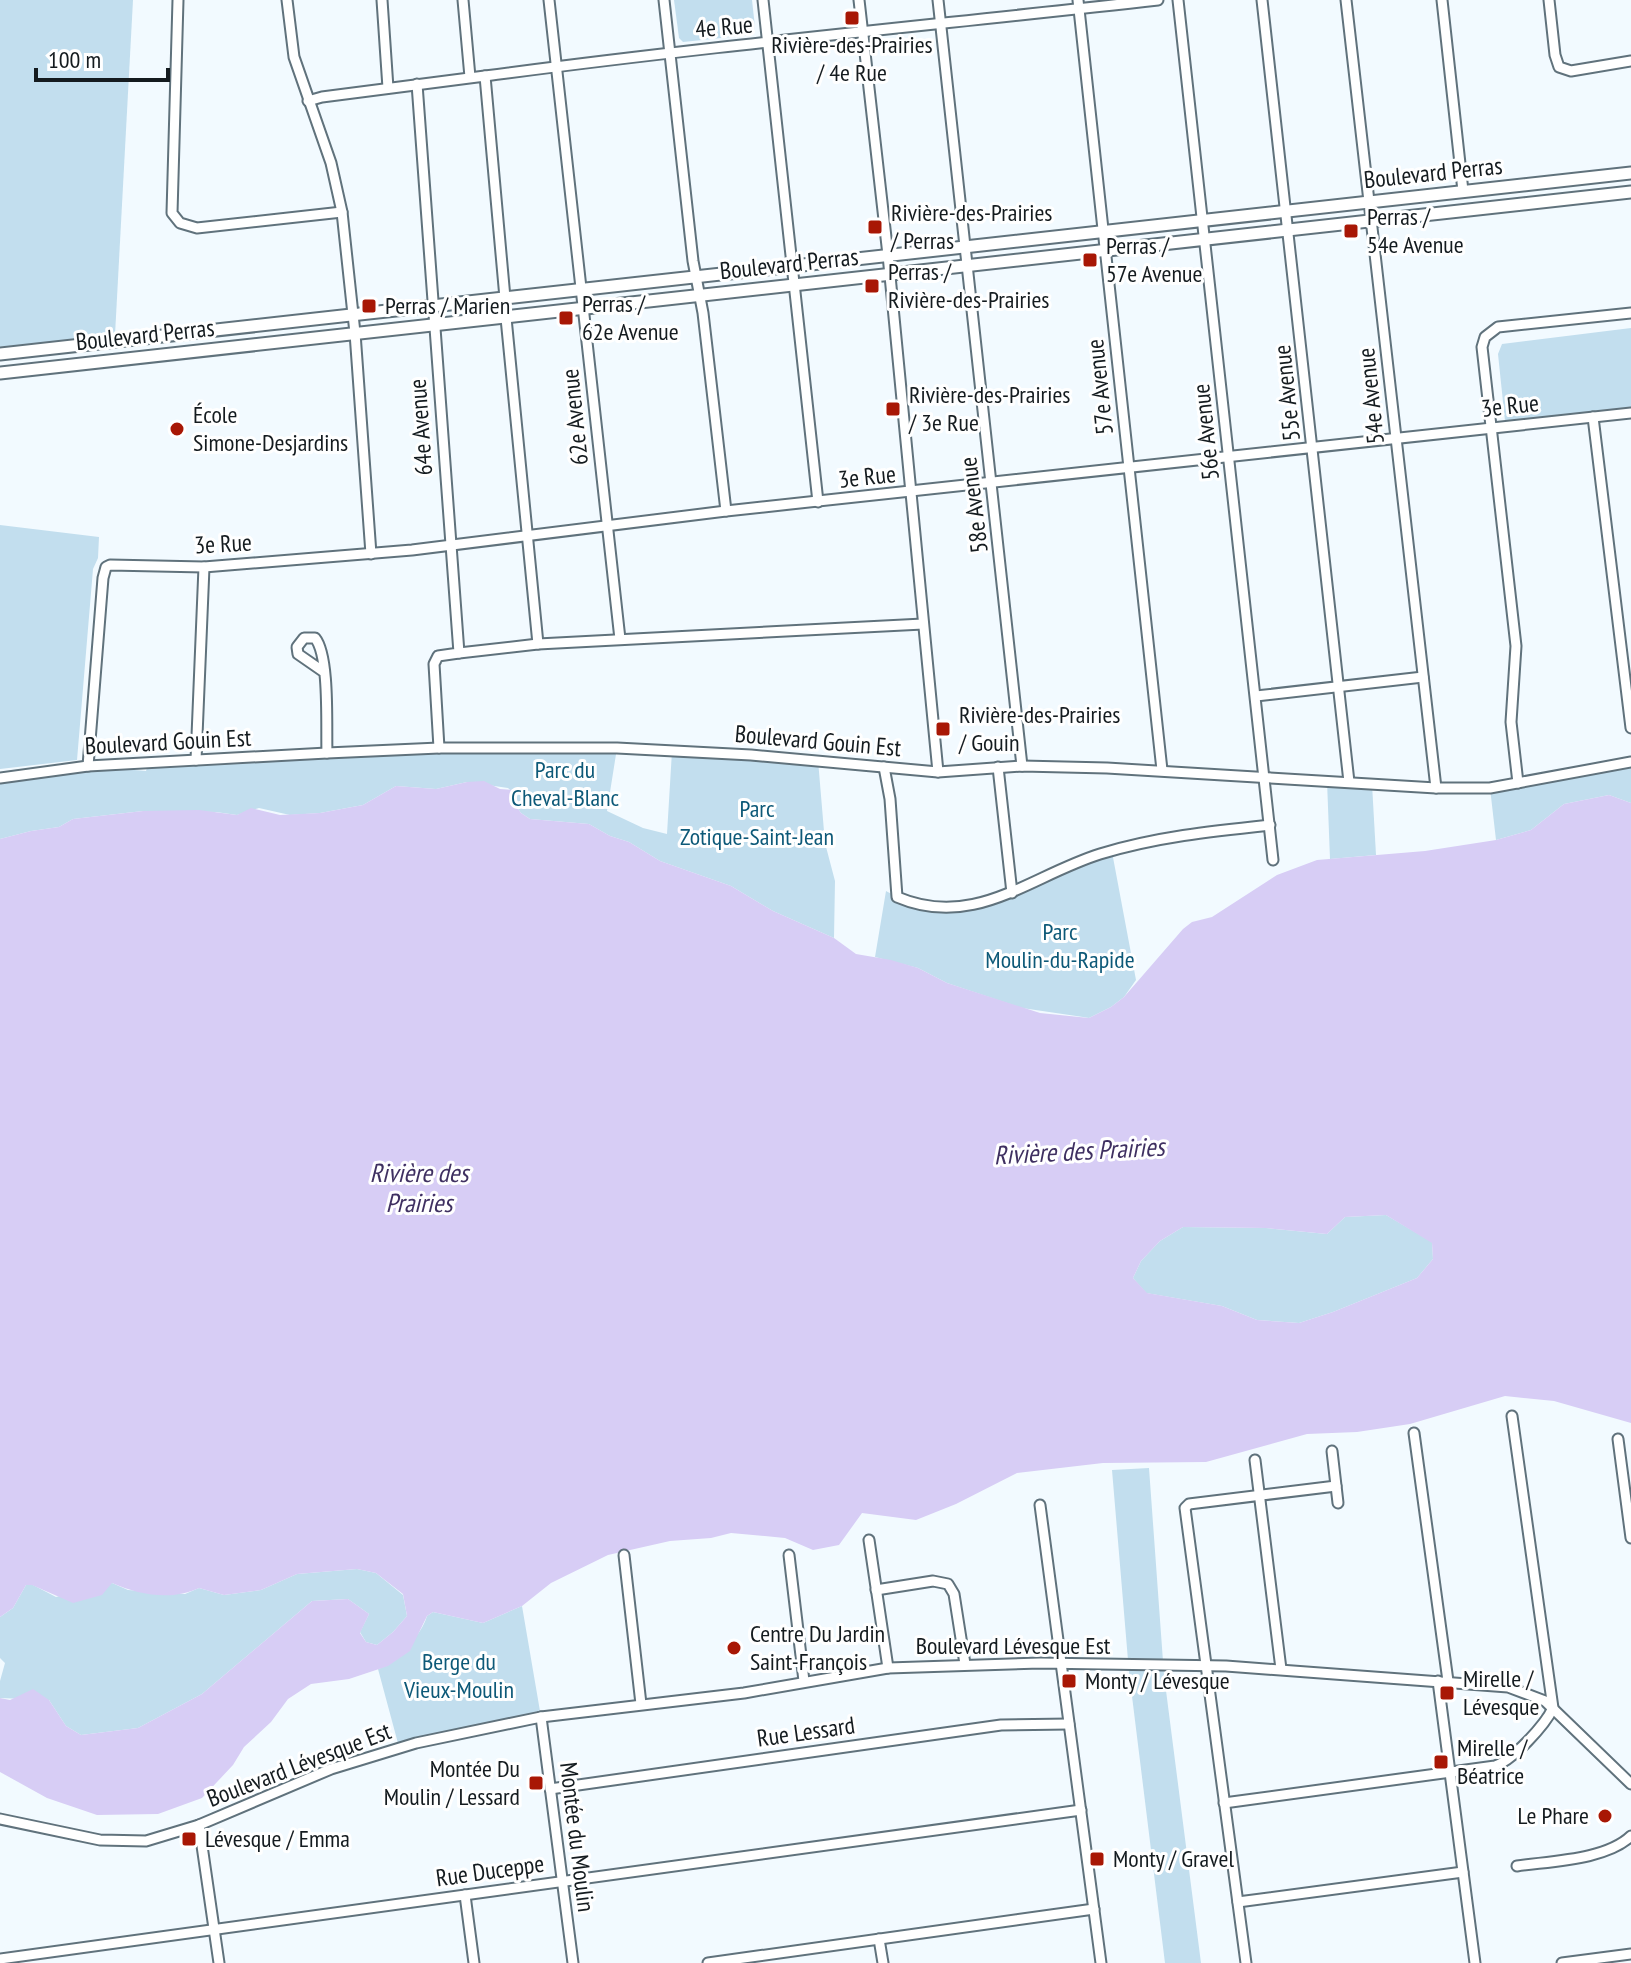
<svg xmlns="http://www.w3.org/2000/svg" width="1631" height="1963" viewBox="0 0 1631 1963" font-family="'PT Sans Narrow',sans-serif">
<rect width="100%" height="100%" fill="#f2faff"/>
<g fill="#c2deee">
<path d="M0,0H133L115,335L0,347Z"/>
<path d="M674,0H752L755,27L750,35L683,42L679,38Z"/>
<path d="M1631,328V407L1505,421L1498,354L1502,344Z"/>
<path d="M0,525L99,537L98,558L93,569L77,760L0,769Z"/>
<path d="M617,748L607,811L643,828L667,834L672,751L818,760L825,843L835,881L834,938L773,911L731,886L660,861L629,842L610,836L589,824L530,819L521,813L516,806V795L508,788L467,782L436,789L396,786L363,805L320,813L290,815L259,808L237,815L216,812L143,811L73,819L59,827L31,831L0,839V777L88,766L146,771L147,768L196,760L327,753Z"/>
<path d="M1631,762V803L1609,795L1564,804L1531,830L1496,840L1490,788Z"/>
<path d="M1327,781L1372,784L1376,855L1330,859Z"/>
<path d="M1112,852L1136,980L1124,997L1111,1007L1089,1018L1083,1017L1022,1008L947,983L918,968L875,957L886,891L897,897L957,909Z"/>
<path d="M1386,1215L1432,1242L1433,1259L1417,1278L1333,1312L1299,1323L1257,1320L1222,1306L1146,1293L1133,1278L1141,1261L1160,1241L1183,1227L1266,1228L1327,1234L1345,1217Z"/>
<path d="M1149,1468L1164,1675L1201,1963H1165L1129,1672L1112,1470Z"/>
<path d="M357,1569L376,1573L403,1595L407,1616L393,1632L377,1645L366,1642L360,1632L369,1614L348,1599L312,1601L202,1694L138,1728L81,1735L66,1726L49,1700L0,1698V1681L5,1663L0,1658V1617L13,1608L26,1585H33L56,1597L112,1583L128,1590L185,1594L199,1588L224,1595L261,1590L297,1574Z"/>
<path d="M522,1606L541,1717L399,1747L378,1669C396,1664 422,1634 427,1616L433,1612L483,1623Z"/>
</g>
<path fill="#d7cdf5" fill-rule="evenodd" d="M484,781L500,789L513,790L516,806L521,813L530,819L589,824L610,836L629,842L660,861L731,886L773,911L834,938L856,954L891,960L918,968L947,983L1040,1013L1089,1018L1111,1007L1124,997L1183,929L1192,922L1212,917L1277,875L1317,860L1425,851L1496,840L1531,830L1564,804L1609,795L1631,803V1423L1554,1401L1505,1396L1410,1424L1357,1432L1307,1434L1206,1462L1103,1463L1017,1473L956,1504L916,1520L862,1513L839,1545L813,1550L785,1538L731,1533L711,1538L670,1541L608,1555L551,1583L522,1606L483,1623L433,1612L427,1616L410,1651L388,1666L349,1679L311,1684L288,1699L271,1722L244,1747L233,1765L202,1798L158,1814L97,1815L47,1798L0,1772V1698L10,1700L33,1689L49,1700L66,1726L81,1735L138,1728L202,1694L312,1601L348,1599L369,1614L360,1633L366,1642L377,1645L393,1632L407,1616L403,1594L376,1573L357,1569L297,1574L261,1590L224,1595L199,1588C172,1601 139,1595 112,1583L102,1595L73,1603L32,1585H26L13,1608L0,1617V839L31,831L59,827L73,819L143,811L199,810L237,815L251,808L280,815L320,813L363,805L396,786L436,789L467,782ZM1386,1215L1432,1243L1433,1259L1417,1278L1333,1312L1299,1323L1257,1320L1222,1306L1147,1293L1133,1278L1141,1261L1160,1241L1183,1227L1266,1228L1327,1234L1345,1217Z"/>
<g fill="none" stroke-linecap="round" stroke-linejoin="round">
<defs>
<g id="minor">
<path d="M178,0L172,213L180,223L197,228L342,212"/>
<path d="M287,0L294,57L331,163L342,212L355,333L371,554"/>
<path d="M382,0L388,88"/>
<path d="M463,0L470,77"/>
<path d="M549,0L620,639"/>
<path d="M664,0L693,261L703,313L726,511"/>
<path d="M763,0L818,502"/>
<path d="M859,0L888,255L938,772"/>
<path d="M938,0L1022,766"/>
<path d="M1078,0L1162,770"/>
<path d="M1178,0L1273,860"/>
<path d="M1262,0L1349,782"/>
<path d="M1346,0L1436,788"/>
<path d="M1442,0L1463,191"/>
<path d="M1549,0L1555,55L1559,67L1571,71L1631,61"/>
<path d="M485,76C709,46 934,25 1158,0"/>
<path d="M417,84L459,653L438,656L434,664L439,748"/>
<path d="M308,101L322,97L485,76L505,298"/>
<path d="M506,318L538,644"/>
<path d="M1593,417L1631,728"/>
<path d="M459,653L538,644L923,624"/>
<path d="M324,672L298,654L297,647L304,638H315C330,656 326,728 327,753"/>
<path d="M1256,696L1423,677"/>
<path d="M196,760L204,567"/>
<path d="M88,766L103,578L106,567L110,565L204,567L412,550L726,511L1631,413"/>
<path d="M884,767L890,799L897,897C974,930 1030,876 1100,854C1155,837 1213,831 1270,825"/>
<path d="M998,767L1012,893"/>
<path d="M0,778L88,766L327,753L439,748H617L751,755L938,772L1022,766L1107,768L1436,788H1490L1631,762"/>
<path d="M1518,783L1511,722L1516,646L1482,347L1485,337L1498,327L1631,313"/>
<path d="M1414,1433L1448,1681"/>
<path d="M1618,1439L1631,1538"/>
<path d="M1332,1451L1338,1503"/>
<path d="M1255,1460L1281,1669"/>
<path d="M1040,1505L1101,1963"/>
<path d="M869,1540L888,1668"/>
<path d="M624,1555L641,1704"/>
<path d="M789,1555L804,1681"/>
<path d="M876,1590L933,1581L948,1584L954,1594L965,1664"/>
<path d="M1438,1681L1475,1963"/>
<path d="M541,1717L573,1963"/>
<path d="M550,1789L1001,1725L1069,1724"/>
<path d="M1224,1803L1495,1766C1513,1760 1545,1725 1553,1708L1512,1416"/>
<path d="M0,1819L100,1840L146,1841L199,1825L331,1769L416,1743L541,1717L744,1693L888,1668L1040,1663L1226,1666L1508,1687L1545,1701L1631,1784"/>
<path d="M199,1825L219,1963"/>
<path d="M1517,1866C1551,1861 1606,1860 1631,1836"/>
<path d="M465,1895L474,1963"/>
<path d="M1238,1902L1463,1872"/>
<path d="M879,1939L883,1963"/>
<path d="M0,1959L1081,1810"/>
<path d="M708,1963L1094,1909"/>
<path d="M1246,1963L1185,1508L1189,1504L1336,1486"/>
<path d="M1562,1963L1631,1954"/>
</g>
<g id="major">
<path d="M0,354L1631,173"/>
<path d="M0,373L1631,192"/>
</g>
</defs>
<use href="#minor" stroke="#60727c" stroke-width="13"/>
<use href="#major" stroke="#60727c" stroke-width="15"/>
<use href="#minor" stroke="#fff" stroke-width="9"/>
<use href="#major" stroke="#fff" stroke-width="11"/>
</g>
<g fill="#a81705" stroke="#fff" stroke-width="3">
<rect x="844" y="10" width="16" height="16" rx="4"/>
<rect x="867" y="219" width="16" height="16" rx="4"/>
<rect x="1343" y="223" width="16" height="16" rx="4"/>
<rect x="1082" y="252" width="16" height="16" rx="4"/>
<rect x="864" y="278" width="16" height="16" rx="4"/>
<rect x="361" y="298" width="16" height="16" rx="4"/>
<rect x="558" y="310" width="16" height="16" rx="4"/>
<rect x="885" y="401" width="16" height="16" rx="4"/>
<circle cx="177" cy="429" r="8"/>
<rect x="935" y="721" width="16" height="16" rx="4"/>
<circle cx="734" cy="1648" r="8"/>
<rect x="1061" y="1673" width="16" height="16" rx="4"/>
<rect x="1439" y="1685" width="16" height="16" rx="4"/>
<rect x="1433" y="1754" width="16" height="16" rx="4"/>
<rect x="528" y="1775" width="16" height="16" rx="4"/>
<circle cx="1605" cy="1816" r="8"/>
<rect x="181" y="1831" width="16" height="16" rx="4"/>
<rect x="1089" y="1851" width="16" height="16" rx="4"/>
</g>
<g text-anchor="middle" stroke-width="6" stroke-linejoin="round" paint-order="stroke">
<g font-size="24" fill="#141b1f" stroke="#fff">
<text transform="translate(724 27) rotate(-5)" y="8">4e Rue</text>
<text transform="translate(1433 173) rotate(-6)" y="8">Boulevard Perras</text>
<text transform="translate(789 264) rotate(-6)" y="8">Boulevard Perras</text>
<text transform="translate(145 335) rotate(-6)" y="8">Boulevard Perras</text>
<text transform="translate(1100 387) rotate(-96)" y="8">57e Avenue</text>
<text transform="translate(1287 393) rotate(-96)" y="8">55e Avenue</text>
<text transform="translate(1371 396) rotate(-96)" y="8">54e Avenue</text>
<text transform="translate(1510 406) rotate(-6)" y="8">3e Rue</text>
<text transform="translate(575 417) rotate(-96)" y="8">62e Avenue</text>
<text transform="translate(421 427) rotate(-94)" y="8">64e Avenue</text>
<text transform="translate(1206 432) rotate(-96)" y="8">56e Avenue</text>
<text transform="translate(867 477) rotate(-6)" y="8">3e Rue</text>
<text transform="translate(974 505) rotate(-97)" y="8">58e Avenue</text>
<text transform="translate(223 544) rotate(-3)" y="8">3e Rue</text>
<text transform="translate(818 741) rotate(5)" y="8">Boulevard Gouin Est</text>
<text transform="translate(168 742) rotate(-3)" y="8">Boulevard Gouin Est</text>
<text x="1013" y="1654">Boulevard Lévesque Est</text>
<text transform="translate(806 1732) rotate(-8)" y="8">Rue Lessard</text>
<text transform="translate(299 1765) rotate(-21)" y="8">Boulevard Lévesque Est</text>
<text transform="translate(577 1837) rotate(83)" y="8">Montée du Moulin</text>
<text transform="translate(490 1871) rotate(-8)" y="8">Rue Duceppe</text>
</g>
<g font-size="24" fill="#141b1f" stroke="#fff" text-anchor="start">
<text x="852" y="53" text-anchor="middle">Rivière-des-Prairies<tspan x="852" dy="28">/ 4e Rue</tspan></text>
<text x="891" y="221">Rivière-des-Prairies<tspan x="891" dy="28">/ Perras</tspan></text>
<text x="1367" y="225">Perras /<tspan x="1367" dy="28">54e Avenue</tspan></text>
<text x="1106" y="254">Perras /<tspan x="1106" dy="28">57e Avenue</tspan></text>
<text x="888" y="280">Perras /<tspan x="888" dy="28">Rivière-des-Prairies</tspan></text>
<text x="582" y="312">Perras /<tspan x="582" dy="28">62e Avenue</tspan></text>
<text x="385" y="314">Perras / Marien</text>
<text x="909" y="403">Rivière-des-Prairies<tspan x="909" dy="28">/ 3e Rue</tspan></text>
<text x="193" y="423">École<tspan x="193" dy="28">Simone-Desjardins</tspan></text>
<text x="959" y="723">Rivière-des-Prairies<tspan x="959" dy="28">/ Gouin</tspan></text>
<text x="750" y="1642">Centre Du Jardin<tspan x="750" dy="28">Saint-François</tspan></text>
<text x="1463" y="1687">Mirelle /<tspan x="1463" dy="28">Lévesque</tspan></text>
<text x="1085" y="1689">Monty / Lévesque</text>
<text x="1457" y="1756">Mirelle /<tspan x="1457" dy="28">Béatrice</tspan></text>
<text x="520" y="1777" text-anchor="end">Montée Du<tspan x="520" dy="28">Moulin / Lessard</tspan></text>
<text x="1589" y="1824" text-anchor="end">Le Phare</text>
<text x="205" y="1847">Lévesque / Emma</text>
<text x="1113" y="1867">Monty / Gravel</text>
</g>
<g font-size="24" fill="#0d5978" stroke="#fff">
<text x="565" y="778">Parc du<tspan x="565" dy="28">Cheval-Blanc</tspan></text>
<text x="757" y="817">Parc<tspan x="757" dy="28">Zotique-Saint-Jean</tspan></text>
<text x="1060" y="940">Parc<tspan x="1060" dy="28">Moulin-du-Rapide</tspan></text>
<text x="459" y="1670">Berge du<tspan x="459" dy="28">Vieux-Moulin</tspan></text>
</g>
<g font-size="26" font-style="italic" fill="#3f3061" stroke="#fff">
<text transform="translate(1079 1151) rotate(-3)" y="9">Rivière des Prairies</text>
<text x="419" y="1182">Rivière des<tspan x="419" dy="30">Prairies</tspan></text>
</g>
</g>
<path d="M36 68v12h132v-12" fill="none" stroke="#141b1f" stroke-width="4"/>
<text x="48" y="68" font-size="24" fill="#141b1f" stroke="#ffffff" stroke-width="6" paint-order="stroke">100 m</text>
</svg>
